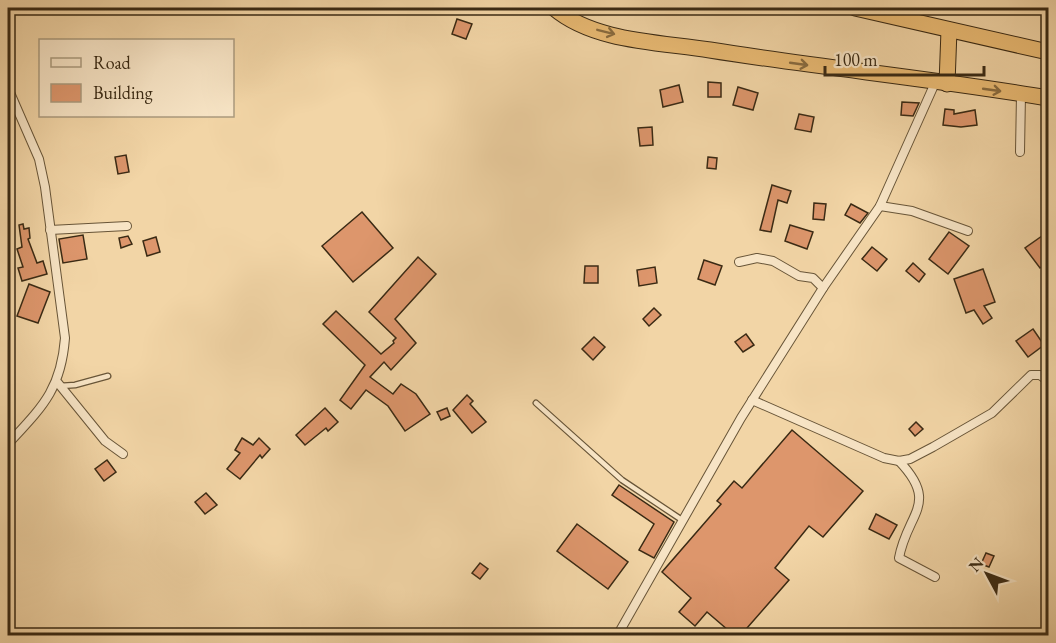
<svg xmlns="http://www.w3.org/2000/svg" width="1056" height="643" viewBox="0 0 1056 643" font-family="'EB Garamond',serif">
<rect width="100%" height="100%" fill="#f2d5a6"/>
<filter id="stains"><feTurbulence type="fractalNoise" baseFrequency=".00333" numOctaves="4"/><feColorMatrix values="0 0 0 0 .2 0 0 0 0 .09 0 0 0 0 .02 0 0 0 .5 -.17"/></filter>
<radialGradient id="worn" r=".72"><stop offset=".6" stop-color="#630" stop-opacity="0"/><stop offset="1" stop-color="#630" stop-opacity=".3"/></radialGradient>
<g fill="#dd966c" stroke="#3a2a14" stroke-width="1.5">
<path d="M457,19L472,24L466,39L452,34Z"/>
<path d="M708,82L721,83V97H708Z"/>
<path d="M679,85L683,102L663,107L660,90Z"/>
<path d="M738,87L758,93L753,110L733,105Z"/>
<path d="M902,102L919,103L913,116L901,115Z"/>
<path d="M945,109L954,110V114L975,110L977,125L961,127L943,125Z"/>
<path d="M799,114L814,117L811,132L795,129Z"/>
<path d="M652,127L653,145L640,146L638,128Z"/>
<path d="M126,155L129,172L118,174L115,157Z"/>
<path d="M708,157L717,158L716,169L707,168Z"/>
<path d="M772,185L791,191L787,203L778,200L771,232L760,230Z"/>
<path d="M814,203L826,204L824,220L813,219Z"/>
<path d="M851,204L868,213L860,223L845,215Z"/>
<path d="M362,212L393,248L353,282L322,246Z"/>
<path d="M23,224L24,229L29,228L30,238L28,239L37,263L43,261L47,274L22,281L18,268L23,267L17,249L22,247L19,225Z"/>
<path d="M790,225L813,232L807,249L785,241Z"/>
<path d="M949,232L969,246L948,274L929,259Z"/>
<path d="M83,235L87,259L63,263L59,239Z"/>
<path d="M128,236L132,244L121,248L119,238Z"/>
<path d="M1042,236L1048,245V262L1040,268L1025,248Z"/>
<path d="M156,237L160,252L147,256L143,241Z"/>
<path d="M872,247L887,259L877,271L862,259Z"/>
<path d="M418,257L436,274L395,319L416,343L391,370L384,362L370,377L393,394L401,384L416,394L430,414L405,431L388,406L366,390L351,409L340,400L365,365L323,324L336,311L381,354L394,343L393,341L396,338L369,312Z"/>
<path d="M704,260L722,266L715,285L698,279Z"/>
<path d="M913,263L925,274L919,282L906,271Z"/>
<path d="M585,266H598V283H584Z"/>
<path d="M655,267L657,283L639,286L637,270Z"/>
<path d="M983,269L995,302L984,306L992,318L983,324L974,310L966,313L954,279Z"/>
<path d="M29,284L50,292L38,323L17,316Z"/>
<path d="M654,308L661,315L649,326L643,319Z"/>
<path d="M1033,329L1044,345L1028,357L1016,341Z"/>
<path d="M746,334L754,345L743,352L735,342Z"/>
<path d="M594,337L605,347L593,360L582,349Z"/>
<path d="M467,395L473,401L470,404L486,422L472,433L453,410Z"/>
<path d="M325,408L338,422L328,431L326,428L305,445L296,435Z"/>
<path d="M447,408L450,416L441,420L437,412Z"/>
<path d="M916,422L923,429L915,436L909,429Z"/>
<path d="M792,430L863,491L823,537L809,526L775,568L789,580L740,636H735L707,612L695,626L679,612L691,598L662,572L721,504L717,501L734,481L742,488Z"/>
<path d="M242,438L253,445L259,438L270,449L262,458L260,455L240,479L227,469L240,453L235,450Z"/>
<path d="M107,460L116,472L104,481L95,469Z"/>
<path d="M619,485L674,522L654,558L639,550L654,524L612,495Z"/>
<path d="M206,493L217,505L205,514L195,502Z"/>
<path d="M876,514L897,525L889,539L869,529Z"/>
<path d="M577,524L628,562L608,589L557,551Z"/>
<path d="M986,553L994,556L989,567L981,564Z"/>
<path d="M480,563L488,569L480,579L472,573Z"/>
</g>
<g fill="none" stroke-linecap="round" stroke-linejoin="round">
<defs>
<g id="service">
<path d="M60,386L75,385L108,376"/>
<path d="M536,403L622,480L682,520"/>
</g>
<g id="minor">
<path d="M8,88L39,159L45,187L65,338C61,390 42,407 8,444"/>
<path d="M1020,152L1021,94"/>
<path d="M880,206L912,211L968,231"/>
<path d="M50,230L127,226"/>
<path d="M739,262L757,258L773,261L799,276L813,278L823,288"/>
<path d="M58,383L105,441L123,454"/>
<path d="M752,400L884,458L899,461L910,459L933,447L992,413L1031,375H1040L1048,381"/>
<path d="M899,461C940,504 907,513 899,558L935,577"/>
<path d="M617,636L741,418L823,288L880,206L935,83"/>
</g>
<g id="trunk">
<path d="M554,8C594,42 660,42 710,50C823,68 936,79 1048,98"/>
<path d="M855,8L1048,52"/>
<path d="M947,84L949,30"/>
</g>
</defs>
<use href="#service" stroke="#685538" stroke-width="7"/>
<use href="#minor" stroke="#685538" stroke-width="10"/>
<use href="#trunk" stroke="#3a2a14" stroke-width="17"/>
<use href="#service" stroke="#f7e4c5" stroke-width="4.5"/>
<use href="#minor" stroke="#f7e4c5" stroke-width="8"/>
<use href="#trunk" stroke="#e9ba73" stroke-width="15"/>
</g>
<defs><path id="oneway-shaft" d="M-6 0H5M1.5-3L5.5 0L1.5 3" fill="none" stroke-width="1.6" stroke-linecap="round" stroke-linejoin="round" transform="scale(1.5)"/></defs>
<g stroke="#896b3f">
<use href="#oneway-shaft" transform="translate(606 32) rotate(14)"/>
<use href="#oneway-shaft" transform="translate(799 64) rotate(8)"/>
<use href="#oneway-shaft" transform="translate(992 90) rotate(8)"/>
</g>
<rect width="1056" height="643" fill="none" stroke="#f2d5a6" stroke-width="30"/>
<rect x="9" y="9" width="1038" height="625" fill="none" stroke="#3a2a14" stroke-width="3"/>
<rect x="15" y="15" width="1026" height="613" fill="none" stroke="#3a2a14" stroke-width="1.5"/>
<rect x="39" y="39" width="195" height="78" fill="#f7e4c5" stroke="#ab9a7e" stroke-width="1.5"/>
<rect x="51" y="58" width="30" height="9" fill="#f7e4c5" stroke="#ab9a7e" stroke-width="1.5"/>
<text x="93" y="69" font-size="18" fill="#3a2a14">Road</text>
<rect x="51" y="84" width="30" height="18" fill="#dd966c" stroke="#ab9a7e" stroke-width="1.5"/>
<text x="93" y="99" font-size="18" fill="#3a2a14">Building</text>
<g transform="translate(987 574) rotate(311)" stroke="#f7e4c5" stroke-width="4.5" paint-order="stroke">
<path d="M0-4.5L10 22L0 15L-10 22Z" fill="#3a2a14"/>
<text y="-9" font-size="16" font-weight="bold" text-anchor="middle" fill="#3a2a14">N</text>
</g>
<path d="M825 66v9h159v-9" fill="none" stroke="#3a2a14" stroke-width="3"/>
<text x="834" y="66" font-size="18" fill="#3a2a14" stroke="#f7e4c5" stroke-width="4.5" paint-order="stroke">100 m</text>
<rect width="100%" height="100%" filter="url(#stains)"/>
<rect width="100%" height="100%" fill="url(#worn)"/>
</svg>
